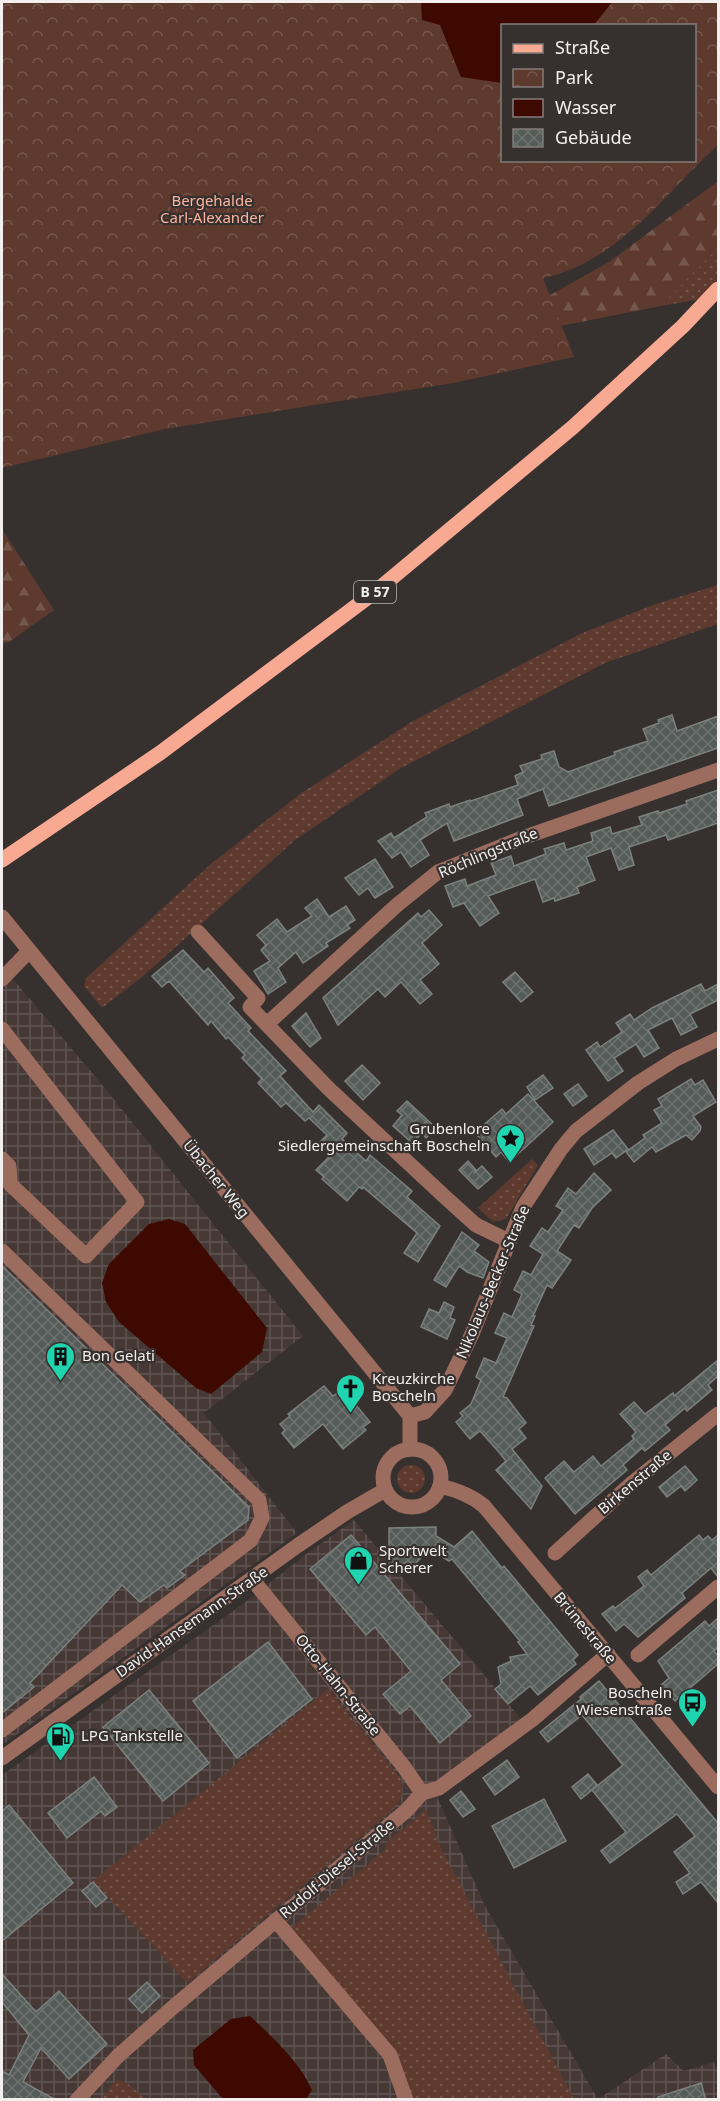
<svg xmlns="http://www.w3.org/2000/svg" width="720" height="2101" viewBox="0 0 720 2101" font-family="'Noto Sans',sans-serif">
<defs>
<pattern id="industrial-grid" width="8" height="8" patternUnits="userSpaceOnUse" patternTransform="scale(1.5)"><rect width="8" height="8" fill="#453835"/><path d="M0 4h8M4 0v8" fill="none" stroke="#605553"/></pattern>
<pattern id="grass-dots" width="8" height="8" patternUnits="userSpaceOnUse" patternTransform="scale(1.5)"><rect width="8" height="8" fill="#5d392e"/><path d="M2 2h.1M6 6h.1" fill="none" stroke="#75564d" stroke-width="1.8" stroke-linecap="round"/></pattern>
<pattern id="forest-firs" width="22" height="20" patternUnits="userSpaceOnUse" patternTransform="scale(1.5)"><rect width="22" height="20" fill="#5d392e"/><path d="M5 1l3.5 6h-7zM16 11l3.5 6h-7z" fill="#75564d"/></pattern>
<pattern id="park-crowns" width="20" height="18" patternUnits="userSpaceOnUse" patternTransform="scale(1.5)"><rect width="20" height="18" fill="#5d392e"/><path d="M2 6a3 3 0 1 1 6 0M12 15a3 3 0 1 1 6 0" fill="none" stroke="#75564d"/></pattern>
<pattern id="building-cross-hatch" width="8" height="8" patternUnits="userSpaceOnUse" patternTransform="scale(1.5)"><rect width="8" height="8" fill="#555b59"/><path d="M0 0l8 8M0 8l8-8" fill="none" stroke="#6e7371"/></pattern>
</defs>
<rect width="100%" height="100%" fill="#36312f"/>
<g fill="url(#industrial-grid)">
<path d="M2,966L104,1087L303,1336L204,1413L297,1533L2,1745Z"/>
<path d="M354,1520L522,1720L432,1785L485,1906L598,2099L666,2054L684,2071L714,2062L718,2073V2100H2V1775L243,1604L305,1555Z"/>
</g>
<g fill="url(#grass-dots)">
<path d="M718,245V296L661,306Z"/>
<path d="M718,585V624L605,663L401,768L295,840L142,977L102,1008L84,986L86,978L212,863L300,794L413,721L582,633L653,605Z"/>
<path d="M532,1159L538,1165L506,1219L493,1222L478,1208Z"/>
<circle cx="411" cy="1479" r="14"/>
<path d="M328,1689L401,1779C405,1793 401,1800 391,1811L187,1983L93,1881Z"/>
<path d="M426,1809L441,1848L574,2099H413L393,2047L290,1929L385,1850L386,1843Z"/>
<path d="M120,2080C131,2084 137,2091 144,2099H101L115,2081Z"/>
</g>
<g fill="url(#forest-firs)">
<path d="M718,181V248L661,306L320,374L2,433L518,313L609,262Z"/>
<path d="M2,529L54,610L9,642L2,644Z"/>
</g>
<path fill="url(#park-crowns)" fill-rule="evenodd" d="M2,2H718V145C664,194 619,262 543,278L574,357L453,383L165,429L2,468ZM502,26H694V160H502Z"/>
<g fill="#3e0900">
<path d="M421,2H612L594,25L502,26V83L461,77L440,25L422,20Z"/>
<path d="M169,1219L185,1224L267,1328L262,1352L211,1394L196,1388L119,1322L106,1302L102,1283L109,1264L149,1224Z"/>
<path d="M250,2016C273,2038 299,2061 312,2090L306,2099H223L194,2065L193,2050L231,2019Z"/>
</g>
<g fill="url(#building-cross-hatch)" stroke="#7b817f" stroke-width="1.5">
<path d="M672,715L677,731L718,716V748L549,806L543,789L517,799L523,815L454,841L447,823L420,840L429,855L411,867L401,852L392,858L378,841L391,833L394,838L427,817L425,813L449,804L450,807L470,800L471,801L518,785L515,776L523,772L520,766L542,759L541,755L554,751L559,767L568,772L615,755L614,752L648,741L643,729L659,723L658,720Z"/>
<path d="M718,790V823L668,840L666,835L629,847L634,865L619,870L611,848L586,857L595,880L577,887L579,893L555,901L554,898L543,902L535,879L488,896L499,913L480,926L464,903L453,907L445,886L465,879L467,886L496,875L491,863L511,856L514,866L546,854L544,849L564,843L566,850L593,841L591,833L610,827L612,834L642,825L639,817L658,811L659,813L687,804L686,801Z"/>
<path d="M375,859L393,887L375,898L368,888L359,895L345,878Z"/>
<path d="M317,899L329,917L346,906L355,920L347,925L350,928L326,943L328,946L303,963L296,952L278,968L286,982L268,994L254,971L270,961L261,950L266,945L257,935L277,919L287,932L312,916L305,908Z"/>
<path d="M429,910L442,925L422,943L439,964L420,980L432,994L420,1004L401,982L385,997L378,989L338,1025L323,998L418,913L421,917Z"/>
<path d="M183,950L204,972L208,968L234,998L228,1003L251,1028L248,1031L286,1071L280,1076L313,1112L319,1105L347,1133L342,1139L366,1161L370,1155L412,1191L407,1197L440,1226L418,1262L404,1253L417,1233L363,1187L362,1189L359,1187L347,1201L322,1179L324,1177L316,1170L331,1155L319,1143L327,1135L309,1118L305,1121L286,1103L281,1107L258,1083L262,1079L242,1058L245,1055L228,1037L226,1039L211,1021L208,1025L169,981L162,987L152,976Z"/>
<path d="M515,972L533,992L521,1002L503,982Z"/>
<path d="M701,984L705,991L718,984V1000L690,1014L697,1027L681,1035L672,1018L648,1030L659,1048L644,1057L636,1044L614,1058L623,1071L608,1081L586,1050L597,1042L600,1047L622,1032L616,1023L630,1014L634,1020L652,1008Z"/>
<path d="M306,1013L321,1038L310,1047L292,1026Z"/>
<path d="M362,1065L380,1083L363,1100L345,1081Z"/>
<path d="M543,1075L553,1088L535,1100L527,1087Z"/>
<path d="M691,1079L695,1085L703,1080L716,1102L693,1116L701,1127L700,1131L692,1140L686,1135L656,1152L652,1147L634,1162L626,1152L645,1138L643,1135L662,1123L654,1110L662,1106L658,1099Z"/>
<path d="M578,1084L587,1096L573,1106L564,1094Z"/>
<path d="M528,1094L553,1122L509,1162L501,1152L496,1157L477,1135L481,1131L479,1129L502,1109L506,1114Z"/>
<path d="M407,1101L436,1128L426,1138L422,1133L412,1143L393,1126L402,1115L397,1111Z"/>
<path d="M613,1130L628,1149L616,1158L612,1153L594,1165L584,1149Z"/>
<path d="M468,1161L476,1170L474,1173L482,1166L492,1177L478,1189L459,1170Z"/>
<path d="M594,1173L611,1190L592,1208L579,1228L574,1225L557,1251L571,1260L552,1288L547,1285L533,1316H535L531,1325L534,1326L503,1397L507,1398L526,1423L519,1429L526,1438L512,1449L542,1486L531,1509L496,1470L506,1461L498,1451L480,1431L470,1439L456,1422L463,1416L460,1413L471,1404L481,1380L476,1377L484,1358L496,1363L507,1338L495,1333L504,1313L512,1317L522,1294L514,1290L523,1271L531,1275L543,1254L530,1246L542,1228L548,1232L563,1210L556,1206L568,1188L576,1194Z"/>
<path d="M462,1232L479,1245L474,1251L489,1262L483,1278L467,1272L459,1266L446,1287L434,1280Z"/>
<path d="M2,1266L249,1507L248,1520L180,1571L185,1575L167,1588L164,1585L140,1602L122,1585L30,1683L34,1687L2,1713Z"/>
<path d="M444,1302L454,1307L450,1318L455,1320L447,1339L421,1327L429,1309L439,1313Z"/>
<path d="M718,1360V1376L708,1385L712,1390L687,1411L685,1408L665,1425L670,1430L645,1451L642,1448L623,1465L627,1470L575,1514L545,1478L564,1461L574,1472L593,1456L601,1466L634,1439L632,1436L636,1432L620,1414L634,1402L645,1414L673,1393L674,1396Z"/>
<path d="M324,1386L333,1396L339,1392L344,1397L347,1394L370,1422L363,1427L366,1430L343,1449L323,1424L294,1448L282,1433L285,1430L280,1424L290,1416L288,1414Z"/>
<path d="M685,1466L697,1480L685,1491L681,1486L667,1497L659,1487Z"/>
<path d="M436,1527V1536L454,1547L472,1531L502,1568L504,1566L578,1655L573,1660L576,1664L538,1695L530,1686L508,1704L495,1689L501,1684L498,1667L511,1661L510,1657L527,1654L518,1642L520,1641L452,1559L449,1561L429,1549L416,1563L389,1564V1528Z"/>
<path d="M351,1535L460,1664L441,1680L471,1716L440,1743L410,1706L400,1714L383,1694L411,1671L375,1627L366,1635L310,1569Z"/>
<path d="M699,1535L703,1540L708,1536L712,1540L718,1535V1577L711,1568L682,1593L685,1598L638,1637L624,1624L616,1631L602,1614L613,1606L615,1608L644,1586L638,1577L647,1570L651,1575Z"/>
<path d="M718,1618V1647L714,1651L718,1656V1664L675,1701L661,1685L669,1678L658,1661L705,1621L709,1626Z"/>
<path d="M268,1642L312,1699L237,1758L193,1701Z"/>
<path d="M599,1681L718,1823V1903L701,1882L683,1894L676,1882L690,1873L674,1852L695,1836L677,1814L610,1863L601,1851L626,1832L592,1790L581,1799L572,1787L588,1774L597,1785L592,1790L623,1765L582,1715L548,1742L540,1732L581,1699L580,1697Z"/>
<path d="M149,1690L209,1763L163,1801L103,1727Z"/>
<path d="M507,1760L519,1777L495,1795L483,1778Z"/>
<path d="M94,1777L117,1807L105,1816L101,1811L67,1838L48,1813Z"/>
<path d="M461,1791L475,1809L463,1817L450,1800Z"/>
<path d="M544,1799L566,1841L514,1868L492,1826Z"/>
<path d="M9,1805L73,1883L2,1941V1811Z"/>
<path d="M93,1882L107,1898L96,1907L82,1891Z"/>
<path d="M2,1974L36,2012L59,1991L107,2044L69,2079L41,2048L23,2082L56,2100H2V2071L9,2075L29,2035L2,2002Z"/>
<path d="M147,1982L160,1996L142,2013L129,1999Z"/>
<path d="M701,2083L706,2100H658V2097Z"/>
</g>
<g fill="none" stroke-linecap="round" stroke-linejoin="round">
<g stroke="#9c6c5e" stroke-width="15">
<path d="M2,917L410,1416V1449"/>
<path d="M198,932L258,998L250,1007L328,1088L445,1197L476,1225L509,1241"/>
<path d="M2,979L29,951"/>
<path d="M267,1024L397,905L438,872L522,838L718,770"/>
<path d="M2,1029L137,1202L86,1256L10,1184L9,1166L2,1159"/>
<path d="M2,1251L259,1500L262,1518L251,1540L2,1730"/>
<path d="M410,1416L425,1412L445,1390L472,1334L523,1207L561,1149L576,1131L638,1083L676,1059L718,1039"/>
<circle cx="412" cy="1478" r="29"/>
<path d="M440,1486C457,1490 471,1495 484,1506L718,1787"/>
<path d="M555,1553L631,1484L718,1414"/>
<path d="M252,1579L404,1767L422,1793"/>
<path d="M638,1655L718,1587"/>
<path d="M2,1758L297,1546L347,1512L385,1490"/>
<path d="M276,1921L390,2055L406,2100"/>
<path d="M77,2100L118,2056L171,2009L407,1810L422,1793L439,1788L533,1719L608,1654"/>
</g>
<path stroke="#f8a992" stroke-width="15" d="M2,860L160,753L375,592L573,427L683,326L718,289"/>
</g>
<defs>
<symbol id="sight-pin" viewBox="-11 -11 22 30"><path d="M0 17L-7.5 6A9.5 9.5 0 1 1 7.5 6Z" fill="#1fd5b0" stroke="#36312f"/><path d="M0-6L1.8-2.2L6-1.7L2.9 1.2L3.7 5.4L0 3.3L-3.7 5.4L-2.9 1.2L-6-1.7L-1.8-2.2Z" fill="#111"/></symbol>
<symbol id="building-pin" viewBox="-11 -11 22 30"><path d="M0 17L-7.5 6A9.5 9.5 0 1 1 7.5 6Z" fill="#1fd5b0" stroke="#36312f"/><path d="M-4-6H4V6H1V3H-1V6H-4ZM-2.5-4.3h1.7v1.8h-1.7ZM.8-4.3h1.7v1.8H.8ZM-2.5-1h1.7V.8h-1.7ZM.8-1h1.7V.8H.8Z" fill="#111"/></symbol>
<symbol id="church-pin" viewBox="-11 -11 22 30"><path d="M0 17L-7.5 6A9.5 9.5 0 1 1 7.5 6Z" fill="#1fd5b0" stroke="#36312f"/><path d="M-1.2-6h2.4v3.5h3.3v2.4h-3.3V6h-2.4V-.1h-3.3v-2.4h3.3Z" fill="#111"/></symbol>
<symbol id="shop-pin" viewBox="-11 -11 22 30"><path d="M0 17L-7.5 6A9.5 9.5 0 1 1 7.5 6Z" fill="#1fd5b0" stroke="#36312f"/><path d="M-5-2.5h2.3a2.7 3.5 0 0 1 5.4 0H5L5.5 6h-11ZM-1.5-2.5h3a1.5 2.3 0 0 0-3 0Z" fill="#111"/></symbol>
<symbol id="bus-pin" viewBox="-11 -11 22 30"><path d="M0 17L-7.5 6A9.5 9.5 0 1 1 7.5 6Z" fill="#1fd5b0" stroke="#36312f"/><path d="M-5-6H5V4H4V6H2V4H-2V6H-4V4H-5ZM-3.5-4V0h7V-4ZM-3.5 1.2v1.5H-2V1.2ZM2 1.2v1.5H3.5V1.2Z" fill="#111"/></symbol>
<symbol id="fuel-pin" viewBox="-11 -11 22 30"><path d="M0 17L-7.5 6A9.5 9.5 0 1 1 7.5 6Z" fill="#1fd5b0" stroke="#36312f"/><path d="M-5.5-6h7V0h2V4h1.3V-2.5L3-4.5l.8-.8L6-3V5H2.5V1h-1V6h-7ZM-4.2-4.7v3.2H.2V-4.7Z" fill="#111"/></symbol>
</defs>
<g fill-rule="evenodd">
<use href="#sight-pin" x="494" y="1122" width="33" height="45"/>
<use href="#building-pin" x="44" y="1340" width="33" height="45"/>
<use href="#church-pin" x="334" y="1372" width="33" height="45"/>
<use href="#shop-pin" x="342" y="1544" width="33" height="45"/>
<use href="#bus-pin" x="676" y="1686" width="33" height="45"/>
<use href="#fuel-pin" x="44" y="1720" width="33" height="45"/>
</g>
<g text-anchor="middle" stroke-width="4.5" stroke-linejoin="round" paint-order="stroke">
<rect fill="#36312f" stroke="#bab6b5" stroke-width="1.5" x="354" y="581" width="42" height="22" rx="4.5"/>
<g font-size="14" font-weight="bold" fill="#f3efee">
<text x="375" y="597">B 57</text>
</g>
<g font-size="15" fill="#feb39e" stroke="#36312f">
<text x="212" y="206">Bergehalde<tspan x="212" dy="17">Carl-Alexander</tspan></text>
</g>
<g font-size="15" fill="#f3efee" stroke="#36312f">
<text transform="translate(488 853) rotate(-23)" y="5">Röchlingstraße</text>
<text transform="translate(216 1179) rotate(51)" y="5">Übacher Weg</text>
<text transform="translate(493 1282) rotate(-67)" y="5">Nikolaus-Becker-Straße</text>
<text transform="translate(635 1482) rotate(-40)" y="5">Birkenstraße</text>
<text transform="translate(192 1622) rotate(-35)" y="5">David-Hansemann-Straße</text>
<text transform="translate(585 1628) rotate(50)" y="5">Brünestraße</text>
<text transform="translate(338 1685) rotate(51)" y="5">Otto-Hahn-Straße</text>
<text transform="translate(337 1869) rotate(-40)" y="5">Rudolf-Diesel-Straße</text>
</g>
<g font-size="15" fill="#f3efee" stroke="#36312f" text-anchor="start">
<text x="490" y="1134" text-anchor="end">Grubenlore<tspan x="490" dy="17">Siedlergemeinschaft Boscheln</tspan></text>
<text x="82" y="1361">Bon Gelati</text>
<text x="372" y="1384">Kreuzkirche<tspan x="372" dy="17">Boscheln</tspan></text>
<text x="379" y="1556">Sportwelt<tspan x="379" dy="17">Scherer</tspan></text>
<text x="672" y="1698" text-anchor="end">Boscheln<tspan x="672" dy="17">Wiesenstraße</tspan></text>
<text x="81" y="1741">LPG Tankstelle</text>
</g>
</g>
<rect width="720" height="2101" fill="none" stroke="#f3efee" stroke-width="6"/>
<rect x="501" y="24" width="195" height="138" fill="#36312f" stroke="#827d7b" stroke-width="1.5"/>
<rect x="513" y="44" width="30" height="9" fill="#f8a992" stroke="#827d7b" stroke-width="1.5"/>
<text x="555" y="54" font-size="18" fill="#f3efee">Straße</text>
<rect x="513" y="69" width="30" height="18" fill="url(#park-crowns)" stroke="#827d7b" stroke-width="1.5"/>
<text x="555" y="84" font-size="18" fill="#f3efee">Park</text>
<rect x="513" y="99" width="30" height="18" fill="#3e0900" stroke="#827d7b" stroke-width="1.5"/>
<text x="555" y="114" font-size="18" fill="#f3efee">Wasser</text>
<rect x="513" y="129" width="30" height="18" fill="url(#building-cross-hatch)" stroke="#827d7b" stroke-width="1.5"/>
<text x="555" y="144" font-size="18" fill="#f3efee">Gebäude</text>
</svg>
